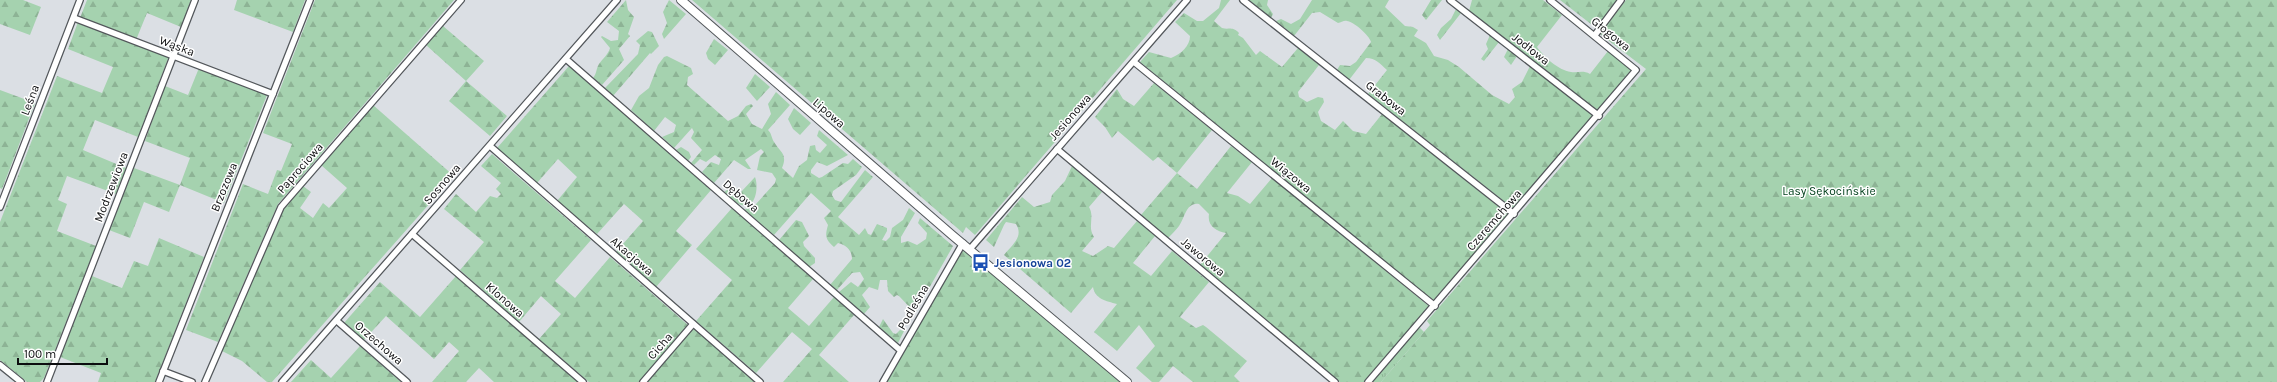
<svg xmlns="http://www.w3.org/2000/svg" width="2277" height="382" viewBox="0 0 2277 382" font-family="Karla,sans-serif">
<defs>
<pattern id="grass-tufts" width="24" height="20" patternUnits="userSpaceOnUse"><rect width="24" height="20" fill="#a5d2af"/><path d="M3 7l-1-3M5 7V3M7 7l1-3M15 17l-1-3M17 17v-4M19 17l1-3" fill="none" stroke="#8db395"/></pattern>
<pattern id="forest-firs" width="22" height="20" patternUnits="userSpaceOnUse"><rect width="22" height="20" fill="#a5d2af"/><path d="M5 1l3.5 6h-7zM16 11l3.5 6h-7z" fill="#8db395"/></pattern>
</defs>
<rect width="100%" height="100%" fill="#dbdfe4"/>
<path fill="url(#grass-tufts)" d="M1420,328L1424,332L1381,382H1370L1416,330Z"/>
<g fill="url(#forest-firs)">
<path d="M0,0H23L41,7L30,35L0,24Z"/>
<path d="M87,0H191L181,27L147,13L136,40L80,18Z"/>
<path d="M237,0H305L293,32L234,10Z"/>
<path d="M315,0H454L278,204L218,342L186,330L243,184L268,194L277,170L281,171L292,144L263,133Z"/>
<path d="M626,0L628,10L634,17L628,34L630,36L619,49L624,60L602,85L593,78C597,73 596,69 599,64C603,58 608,55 610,48L601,37L602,36L611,41L618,40L619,31L607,22Z"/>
<path d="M669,0L686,14L664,39L662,34L667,23L663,12Z"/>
<path d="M692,0H1177L975,235L966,227L963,233Z"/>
<path d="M1221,0H1230L1214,21L1222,28C1229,30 1232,26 1239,33L1238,35L1243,38L1256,55L1260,51L1282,67L1298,48L1319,65L1298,92L1299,97L1307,102L1318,97L1323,98L1324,102L1318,112L1321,121L1335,130L1343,121L1353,131L1366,134L1382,114L1509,215L1435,302L1140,62L1149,52L1171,58C1181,54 1190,46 1190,36L1175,22L1184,13L1197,21H1203L1219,8Z"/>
<path d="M1249,0H1268L1267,5L1273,14L1271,18Z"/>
<path d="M1312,0H1389L1385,7L1405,26L1413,27L1418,30L1414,36L1426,43L1434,56L1448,60L1459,67L1492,95L1509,104L1515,97L1512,89L1522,82L1530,66L1594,115L1514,209L1368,94L1387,70C1380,64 1376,58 1366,58L1349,80L1337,70L1340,65L1350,66L1356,62L1371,42C1370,36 1353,21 1347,21C1344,20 1341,23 1338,23L1320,12L1312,13L1294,36L1276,21L1281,19L1291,24L1300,19Z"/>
<path d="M1431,0H1442L1426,20L1422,15Z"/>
<path d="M1472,0H1543L1562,15L1537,47C1544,57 1558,70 1571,72C1578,73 1583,70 1590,74L1608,51L1633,69L1598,111L1469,11Z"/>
<path d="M1560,0H1618L1596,28Z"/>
<path d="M1626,0H2277V382H1381L1430,325L1427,321L1646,69L1600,34Z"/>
<path d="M1456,9L1461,13L1440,40L1437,35L1441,28L1451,19Z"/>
<path d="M78,22L169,56L138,137L95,120L83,150L126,168L116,194L67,176L58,200L67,204L57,231L96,246L44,378L40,382H27L0,360V222L57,76L102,93L113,67L68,49Z"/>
<path d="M443,26L484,61L466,81L507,116L490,136L449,101L466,81L426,45Z"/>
<path d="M648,31L652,32L659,46L651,54L650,53L613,96L605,88L638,54L640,45L636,41Z"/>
<path d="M1490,35L1499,42L1484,61L1481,59L1488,49L1486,44Z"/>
<path d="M714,39L728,50L715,65L708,59L706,53Z"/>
<path d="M1508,49L1517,56L1511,65L1504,57Z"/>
<path d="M667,56L691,68L693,74L688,77L687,85L728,121L738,116L746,106L751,104L753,106L746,114L752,124L762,129L771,114L768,104L776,92L790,105L768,130C772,134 771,137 774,142C780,152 788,154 782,168L793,178L799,166L807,160L810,146L815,145L816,150L820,153L827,145L817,136L819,130L848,155L827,166L817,162L811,170V173L819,178L822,177L843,163L848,164L853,159L862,167L856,175L833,191L832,195L835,200L841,202L865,170L873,177L838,217L859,235L865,228L868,234L871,235L877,224L887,228V231L882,240L886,241L890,237L892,228L903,220L909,208L915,213L901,237V243L908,241L917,245L926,239L927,233L918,223L920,218L953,246L915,313L899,296L897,295L894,297L888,291L887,280H880L878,290L869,287L862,295L870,307L864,314L839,292L851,282L858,287L864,279L860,272L852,273L837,290L830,285L852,259C852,250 846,245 838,243L834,247C825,239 825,236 828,225L824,218L831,211L811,193L774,235L744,210L756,204L775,183L776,179L772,173L757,170L760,156L764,152L761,149L745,160L751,169H748L734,160L714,183L702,172L711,162L719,165L721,159L715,155L706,162L700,159L694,165L691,163L702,150L691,138L694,132L692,128L674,148L662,137L674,132L676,125L665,117L654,131L631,110L639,96L649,88L658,65L664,57Z"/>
<path d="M569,66L711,190L676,231L692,245L656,287L616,252L643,221L624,204L597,234L557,201L577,177L558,159L537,183L497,148Z"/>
<path d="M199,68L267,95L224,203L180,185L169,212L144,202L130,238L109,230L134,168L180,185L190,158L145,141L165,86L188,95Z"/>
<path d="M755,74L770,87L757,101L746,88Z"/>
<path d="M1154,83L1212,130L1177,173L1197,189L1231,146L1252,162L1227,193L1238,196L1250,204L1272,178L1430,307L1365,382H1340L1200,265L1226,233C1216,231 1207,226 1209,214L1199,204C1186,202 1185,218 1179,226C1176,230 1172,234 1168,238L1141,215L1177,173L1158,157L1153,161L1118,131L1112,138L1105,127L1095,117L1117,89L1123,99L1134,106Z"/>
<path d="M0,90L35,103L2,189L0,188Z"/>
<path d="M373,105L454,176L272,382H267L242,361L222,351L283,208L303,186L311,192L300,208L313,218L323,203L329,208L347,188L321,165Z"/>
<path d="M794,108L811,123L800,135L793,129L788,119Z"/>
<path d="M681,147L689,152L691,157L688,161L676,150Z"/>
<path d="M492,154L591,240L555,281L575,298L610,257L689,326L640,382H589L539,339L561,314L541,296L519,322L460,270L484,242L444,209L456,194L476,212L490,196L497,198L501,194L496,189L501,183L481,166Z"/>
<path d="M1072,166L1102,192L1089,207C1095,217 1087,227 1094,237L1082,251L1093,256L1108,246L1114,248L1137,221L1155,236L1133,263L1151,276L1172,251L1209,282L1180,317L1196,328L1203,325L1206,327L1247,361L1234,376L1240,382H1193L1173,366L1159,382H1152L1136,368L1155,346L1139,325L1117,351L1094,332L1117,304C1106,301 1095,299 1093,287L1071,313L1004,255C1012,245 1024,237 1016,224L1006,222L1004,225L994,247L986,240L1022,197L1034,207L1050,202L1052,195L1065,181Z"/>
<path d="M755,177C759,187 756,212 739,204C734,202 729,196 724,192L733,186L741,192Z"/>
<path d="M732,208L813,279L788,308L809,326L834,297L854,315L819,355L849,382H783L812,349L792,332L756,373L696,321L732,280L696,249Z"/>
<path d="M796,220L802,222L809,236L803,242L804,246L815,258V263L809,267L779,240Z"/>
<path d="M159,238L204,257L155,382H98L101,373L60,357L92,276L122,288L134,261L148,266Z"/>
<path d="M964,250L1120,382H887L954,263Z"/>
<path d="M456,276L578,382H494L479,368L466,382H432L459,351L449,342L434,359L386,316L364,340L344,323L380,282L420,317Z"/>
<path d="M883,319L893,333L896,334L900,330L904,331L898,343L879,327Z"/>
<path d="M692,327L755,382H645Z"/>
<path d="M360,346L401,382H291L311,360L331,378Z"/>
</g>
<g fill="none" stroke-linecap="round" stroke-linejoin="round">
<defs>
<g id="street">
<path d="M1243,0L1514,214"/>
<path d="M1450,0L1599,116"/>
<path d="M74,18L273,94"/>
<path d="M1595,35L1621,0"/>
<path d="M566,59L900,350"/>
<path d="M1134,62L1435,306"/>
<path d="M490,146L760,382"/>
<path d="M1057,149L1335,382"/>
<path d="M0,207L80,0"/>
<path d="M412,234L583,382"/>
<path d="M970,249L1187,0"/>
<path d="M337,321L407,382"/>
<path d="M0,365L21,382"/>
<path d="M163,371L192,382"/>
<path d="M47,382L195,0"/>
<path d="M159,382L310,0"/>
<path d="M205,382L281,207L461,0"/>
<path d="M282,382L617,0"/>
<path d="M643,382L693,324"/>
<path d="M883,382L963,243"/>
<path d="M1368,382L1636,70L1550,0"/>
</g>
<path id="secondary" d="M681,0L952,235L1127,382"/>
</defs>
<use href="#street" stroke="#53575b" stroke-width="8"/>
<use href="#secondary" stroke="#53575b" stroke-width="10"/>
<use href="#street" stroke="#fff" stroke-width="5.5"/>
<use href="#secondary" stroke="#fff" stroke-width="8"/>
</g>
<defs>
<symbol id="bus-bare" viewBox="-9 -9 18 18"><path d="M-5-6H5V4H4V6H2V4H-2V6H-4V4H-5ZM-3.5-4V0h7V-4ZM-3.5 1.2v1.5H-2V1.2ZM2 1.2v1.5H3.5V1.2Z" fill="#1a4fb4" stroke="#fff" stroke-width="2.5" paint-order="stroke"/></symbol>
</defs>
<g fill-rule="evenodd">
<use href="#bus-bare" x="968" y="250" width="25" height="25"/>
</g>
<g text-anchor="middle" stroke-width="3" stroke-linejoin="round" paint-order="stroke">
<g font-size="12" fill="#0c0d0f" stroke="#fff">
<text transform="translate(1611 34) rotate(39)" y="4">Głogowa</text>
<text transform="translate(177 46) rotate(21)" y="4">Wąska</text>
<text transform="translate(1531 49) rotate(38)" y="4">Jodłowa</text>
<text transform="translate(1386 98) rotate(38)" y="4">Grabowa</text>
<text transform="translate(30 100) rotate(-69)" y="4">Leśna</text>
<text transform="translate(829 113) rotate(41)" y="4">Lipowa</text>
<text transform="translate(1070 117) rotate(-49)" y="4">Jesionowa</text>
<text transform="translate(300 168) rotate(-49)" y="4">Paprociowa</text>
<text transform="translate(1291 175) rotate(39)" y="4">Wiązowa</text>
<text transform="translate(442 184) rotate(-49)" y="4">Sosnowa</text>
<text transform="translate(111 187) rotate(-69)" y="4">Modrzewiowa</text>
<text transform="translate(224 187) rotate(-68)" y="4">Brzozowa</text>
<text transform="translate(741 196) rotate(41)" y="4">Dębowa</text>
<text transform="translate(1494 220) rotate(-49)" y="4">Czeremchowa</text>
<text transform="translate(632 256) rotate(41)" y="4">Akacjowa</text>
<text transform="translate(1203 257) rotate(40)" y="4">Jaworowa</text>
<text transform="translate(505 300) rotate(41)" y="4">Klonowa</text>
<text transform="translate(913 307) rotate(-60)" y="4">Podleśna</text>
<text transform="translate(379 343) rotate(41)" y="4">Orzechowa</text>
<text transform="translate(660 346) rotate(-49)" y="4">Cicha</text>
</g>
<g font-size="12" fill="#05431f" stroke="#fff">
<text x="1829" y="195">Lasy Sękocińskie</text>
</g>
<g font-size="12" font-weight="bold" fill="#164399" stroke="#fff" text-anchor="start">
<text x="994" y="267">Jesionowa 02</text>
</g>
</g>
<path d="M18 358v6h89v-6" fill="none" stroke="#0c0d0f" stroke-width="2"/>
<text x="24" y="358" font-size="12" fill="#0c0d0f" stroke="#ffffff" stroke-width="3" paint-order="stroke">100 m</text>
</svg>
